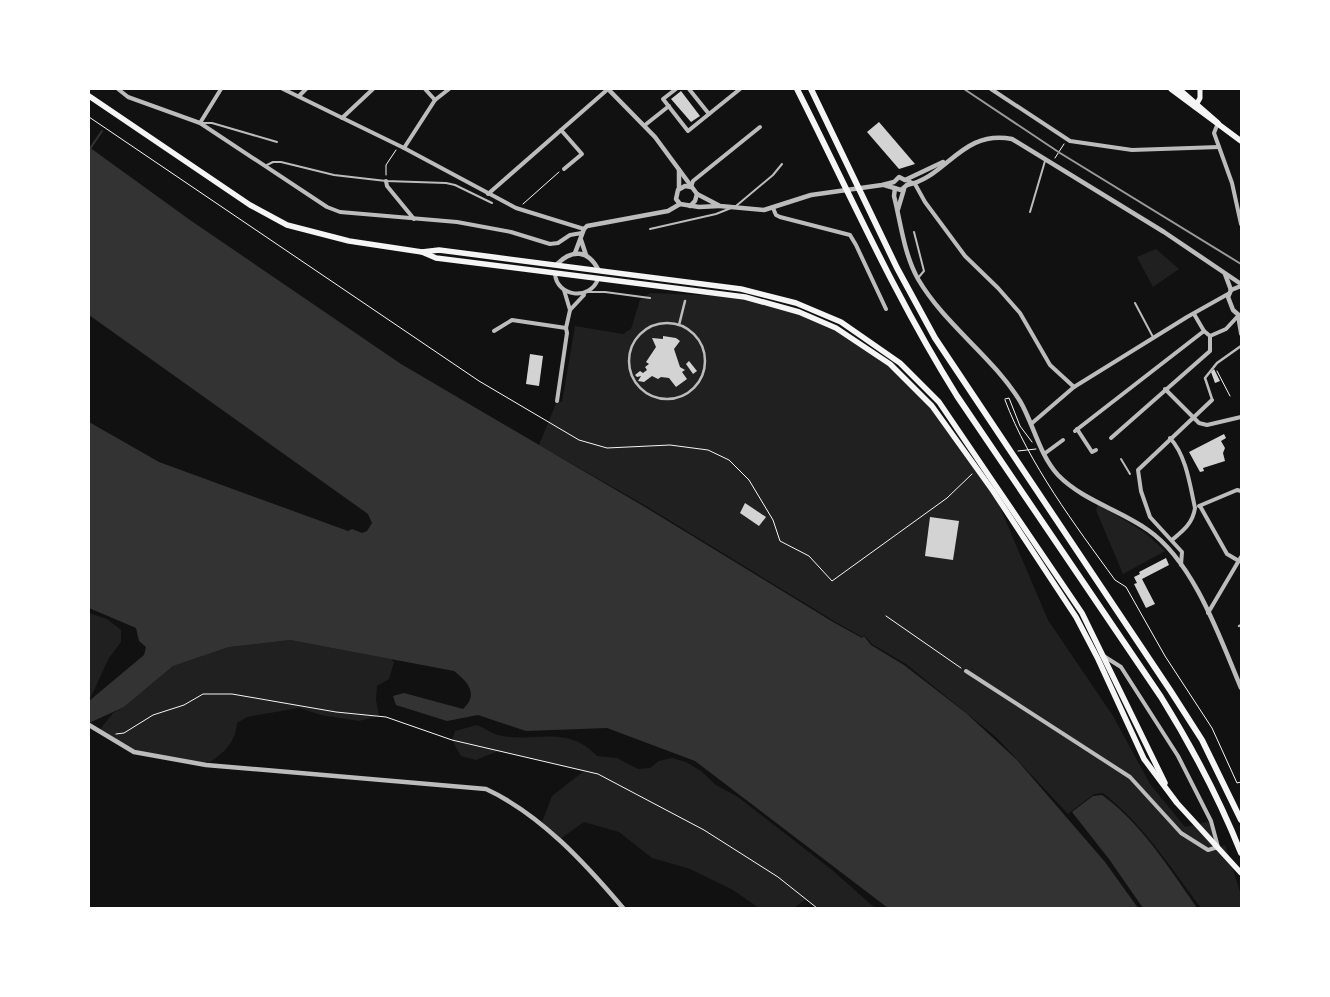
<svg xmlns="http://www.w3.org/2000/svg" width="1330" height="997" viewBox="0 0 1330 997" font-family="Montserrat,sans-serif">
<rect width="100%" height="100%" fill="#111"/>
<g fill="#202020">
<path d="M1156,249L1179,269L1153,287L1137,257Z"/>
<path d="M650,293L745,297L799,312L836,328L890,364L932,406L993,491L1048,620L1113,716L1150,784L1185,827L1211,821L1219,847L1225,845L1241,895V908H1201C1171,868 1143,824 1103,793L1094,794L1068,814L996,737L906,664L872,644L864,635L862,637L834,621L646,506L539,445L557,401L562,402L575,326L623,334L631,329L640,300Z"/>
<path d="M1098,504L1144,532L1165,551L1123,574L1096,510Z"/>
<path d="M89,613L107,619L121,630V642L109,658L89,701Z"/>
<path d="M290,640L391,659L394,662L389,679L377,686L376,700L379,716L359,721L321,715L299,708L247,717L237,723C235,745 223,753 206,765L145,756L98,732L113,713L124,707L173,666L229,647Z"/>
<path d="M477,725C484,728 491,733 498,735C533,744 566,723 597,756L617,758L638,769L650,768L659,761L672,758L686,762L701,771L716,785L738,797L832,870L875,908H817L806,899L794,908H759L733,890L690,869L652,858L619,832L584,822L560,839L542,822L552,796L584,771L498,751L476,760L461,756L452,740L455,731Z"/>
</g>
<g fill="#333">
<path d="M89,147L190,220L401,364L645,507L833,622L862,638L864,636L871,645L904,665L966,713L1017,760L1105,862L1138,908H888L695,761L607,728L526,731L478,715L447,721L396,705L393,696L404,693L463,709C479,694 468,682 454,671L290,640L229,647L173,666L124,707L89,723V701L144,655L146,647L139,641L136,628L89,608V422L159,462L348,531L352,529L362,533L367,531L372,523L368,514L89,315Z"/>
<path d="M1102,795C1141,823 1170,869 1197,908H1143L1109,859L1072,812L1093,796Z"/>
</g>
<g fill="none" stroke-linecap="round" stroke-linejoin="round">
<path stroke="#333" stroke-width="2" d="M89,150L102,131"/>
</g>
<g fill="#d3d3d3">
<path d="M681,91L700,116L691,122L671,99Z"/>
<path d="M879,122L915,164L899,169L867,132Z"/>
<path d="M663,336L676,338L680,341L674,349L680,367L685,370L682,372L687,379L676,387L669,378L661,377L658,379L652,376L644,382L638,381L641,376L637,377L635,375L640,371L643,373L647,370L645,367L649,364L646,362L656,347L652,338L663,339Z"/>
<path d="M530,354L543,356L539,386L526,384Z"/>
<path d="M689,361L697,371L693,374L686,364Z"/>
<path d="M1214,369L1220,381L1215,383L1211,372Z"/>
<path d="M1224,434L1226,438L1221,441L1225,448L1223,453L1225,461L1203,468L1204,471L1200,472L1189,452Z"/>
<path d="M745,503L766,517L759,526L740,513Z"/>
<path d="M930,517L959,521L953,560L925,556Z"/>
<path d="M1166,558L1169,565L1142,579L1155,604L1146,608L1134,584L1137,583L1134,577L1140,574L1139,572Z"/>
</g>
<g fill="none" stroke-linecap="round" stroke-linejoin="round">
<g stroke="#f5f5f5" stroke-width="1">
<path d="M89,117L479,381L579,440L607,448L670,445L708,450L729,460L749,480L773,520L780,541L809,556L832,581L947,498L972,474"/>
<path d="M1055,158L1064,144"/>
<path d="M386,175V165L396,150"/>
<path d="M523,204L559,172"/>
<path d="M1217,371L1230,396"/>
<path d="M1005,399L1009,398L1020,426L1032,442"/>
<path d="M1005,400C1029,464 1075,525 1115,580L1126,587L1165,656L1212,728L1237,783L1241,782"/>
<path d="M1018,451L1036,449"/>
<path d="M886,616L961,668"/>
<path d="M116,734L124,733L153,715L184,705L203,694H232L336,712L386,717L452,740L598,774L704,830L778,877L817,908"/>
</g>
<g stroke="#bcbcbc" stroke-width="2">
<path d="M202,123H212L277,142"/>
<path d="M267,165L273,162H281L334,175L386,181L446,183L455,185L492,203"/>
<path d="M736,206L773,175L782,164"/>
<path d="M1030,212L1045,161"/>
<path d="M650,229L716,214L731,208"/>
<path d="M914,232L924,271L918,278"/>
<path d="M588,292H605L650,298"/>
<path d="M1135,303L1153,337"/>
<path d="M1121,459L1130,474"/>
</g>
<g stroke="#bcbcbc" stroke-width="2.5">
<circle cx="667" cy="361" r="38"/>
<path d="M679,325L685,301"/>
<path d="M1212,399L1205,378L1217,363L1241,346"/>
<path d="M1239,626L1241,625"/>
</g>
<g stroke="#bcbcbc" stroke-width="4">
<path d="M118,89L128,97L200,123L327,207L340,212L457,222L511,232L550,244L558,243L570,235L582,233"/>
<path d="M283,89L404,148L516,208L584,229"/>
<path d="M425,89L435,100"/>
<path d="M676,89L663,99L688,131L709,114L689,89"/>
<path d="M991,89L1070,141L1132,150L1219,147"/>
<path d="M299,96L306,89"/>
<path d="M709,114L740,89"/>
<path d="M342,118L373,89"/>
<path d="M200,123L221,89"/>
<path d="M1218,123L1214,133L1232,183L1241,224"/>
<path d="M645,125L669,106"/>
<path d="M561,130L582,154L564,169"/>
<path d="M404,148L435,100L449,89"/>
<path d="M906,180L915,184L925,202L965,256L998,288L1020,313L1050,365L1074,387"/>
<path d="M386,181L387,186L414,219"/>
<path d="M691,187L693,181L760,127"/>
<path d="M488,194L608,89"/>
<path d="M773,208L776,215L780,217L850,235L856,245L886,309"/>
<path d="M555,274C557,297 590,301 598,279"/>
<path d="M570,310L584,295"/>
<path d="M1194,314L1204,331L1210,336"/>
<path d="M1238,316L1241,334"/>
<path d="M494,331L512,320L566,328"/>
<path d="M1210,336L1226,329L1238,316"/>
<path d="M1165,389L1199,423L1207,425L1241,417"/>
<path d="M557,401L567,333L566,328L570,310L564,290"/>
<path d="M1031,424L1074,387L1187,317L1228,294"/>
<path d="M1077,429L1092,452L1096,450"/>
<path d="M1075,431L1204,331"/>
<path d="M1111,438L1210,351V336"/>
<path d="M1170,438C1186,455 1190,485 1195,508C1193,523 1183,531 1172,540"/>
<path d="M1044,454L1063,440"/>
<path d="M1199,506L1237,490L1241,491"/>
<path d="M1200,506L1227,554L1239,561"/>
<path d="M1181,565L1182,552L1150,517L1141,491L1138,470L1212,400"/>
<path d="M1208,613L1241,557"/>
<path d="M966,671L1130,777L1181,833L1208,850L1218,847L1211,821L1178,756L1121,667L1102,655"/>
</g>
<g stroke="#bcbcbc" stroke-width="4.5">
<path d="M608,89L655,137L697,194L695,201L690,206"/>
<path d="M905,180L943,162"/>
<path d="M884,185L901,190L907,185"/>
<path d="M907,185C946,178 962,129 1012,139L1164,232L1241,284"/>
<path d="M691,187L685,186L678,190L676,199L680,204L699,207L719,206"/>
<path d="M679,188V170"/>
<path d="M895,188L894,196C901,224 904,254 918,279C945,325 992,356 1020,401C1034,425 1039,454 1058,475C1082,500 1120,510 1148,530C1194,562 1220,638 1241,688"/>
<path d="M697,194L720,206L764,210L811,195L882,185L894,182L899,177L905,180"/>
<path d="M898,209L904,189"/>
<path d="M581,240L586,255"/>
<path d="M575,253L584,229L587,226L668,211L680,204"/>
<path d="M557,264C572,249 588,250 598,269"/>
<path d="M1225,274L1231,290"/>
<path d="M1241,286L1231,290L1228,297L1233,310L1241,317"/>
<path d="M89,725L134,752L206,765L486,789C540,814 585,863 623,908"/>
</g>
<path stroke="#f5f5f5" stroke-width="5" d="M1195,107L1200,98V89"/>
<g stroke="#f5f5f5" stroke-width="5.5">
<path d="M1171,89L1241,141"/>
<path d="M1179,89L1218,123"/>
<path d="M89,96L250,205L287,225L349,241L422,252L436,258L745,297L799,312L836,328L890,364L932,406L993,491L1076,617L1098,659L1144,759L1177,803L1241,873"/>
<path d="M422,252L439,250L741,289L796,303L841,322L900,363L939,402L1082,613L1165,783"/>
</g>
<g stroke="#f5f5f5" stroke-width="6">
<path d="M797,89C849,192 895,297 957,396L1161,697C1192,747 1219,798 1241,853"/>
<path d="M811,89L897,268L935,338L1170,690L1202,740L1241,820"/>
</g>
<path stroke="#9a9a9a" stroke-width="2" d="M964,89L1060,153L1241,264"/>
</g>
<rect width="1330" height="997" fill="none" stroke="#ffffff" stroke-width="180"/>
</svg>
